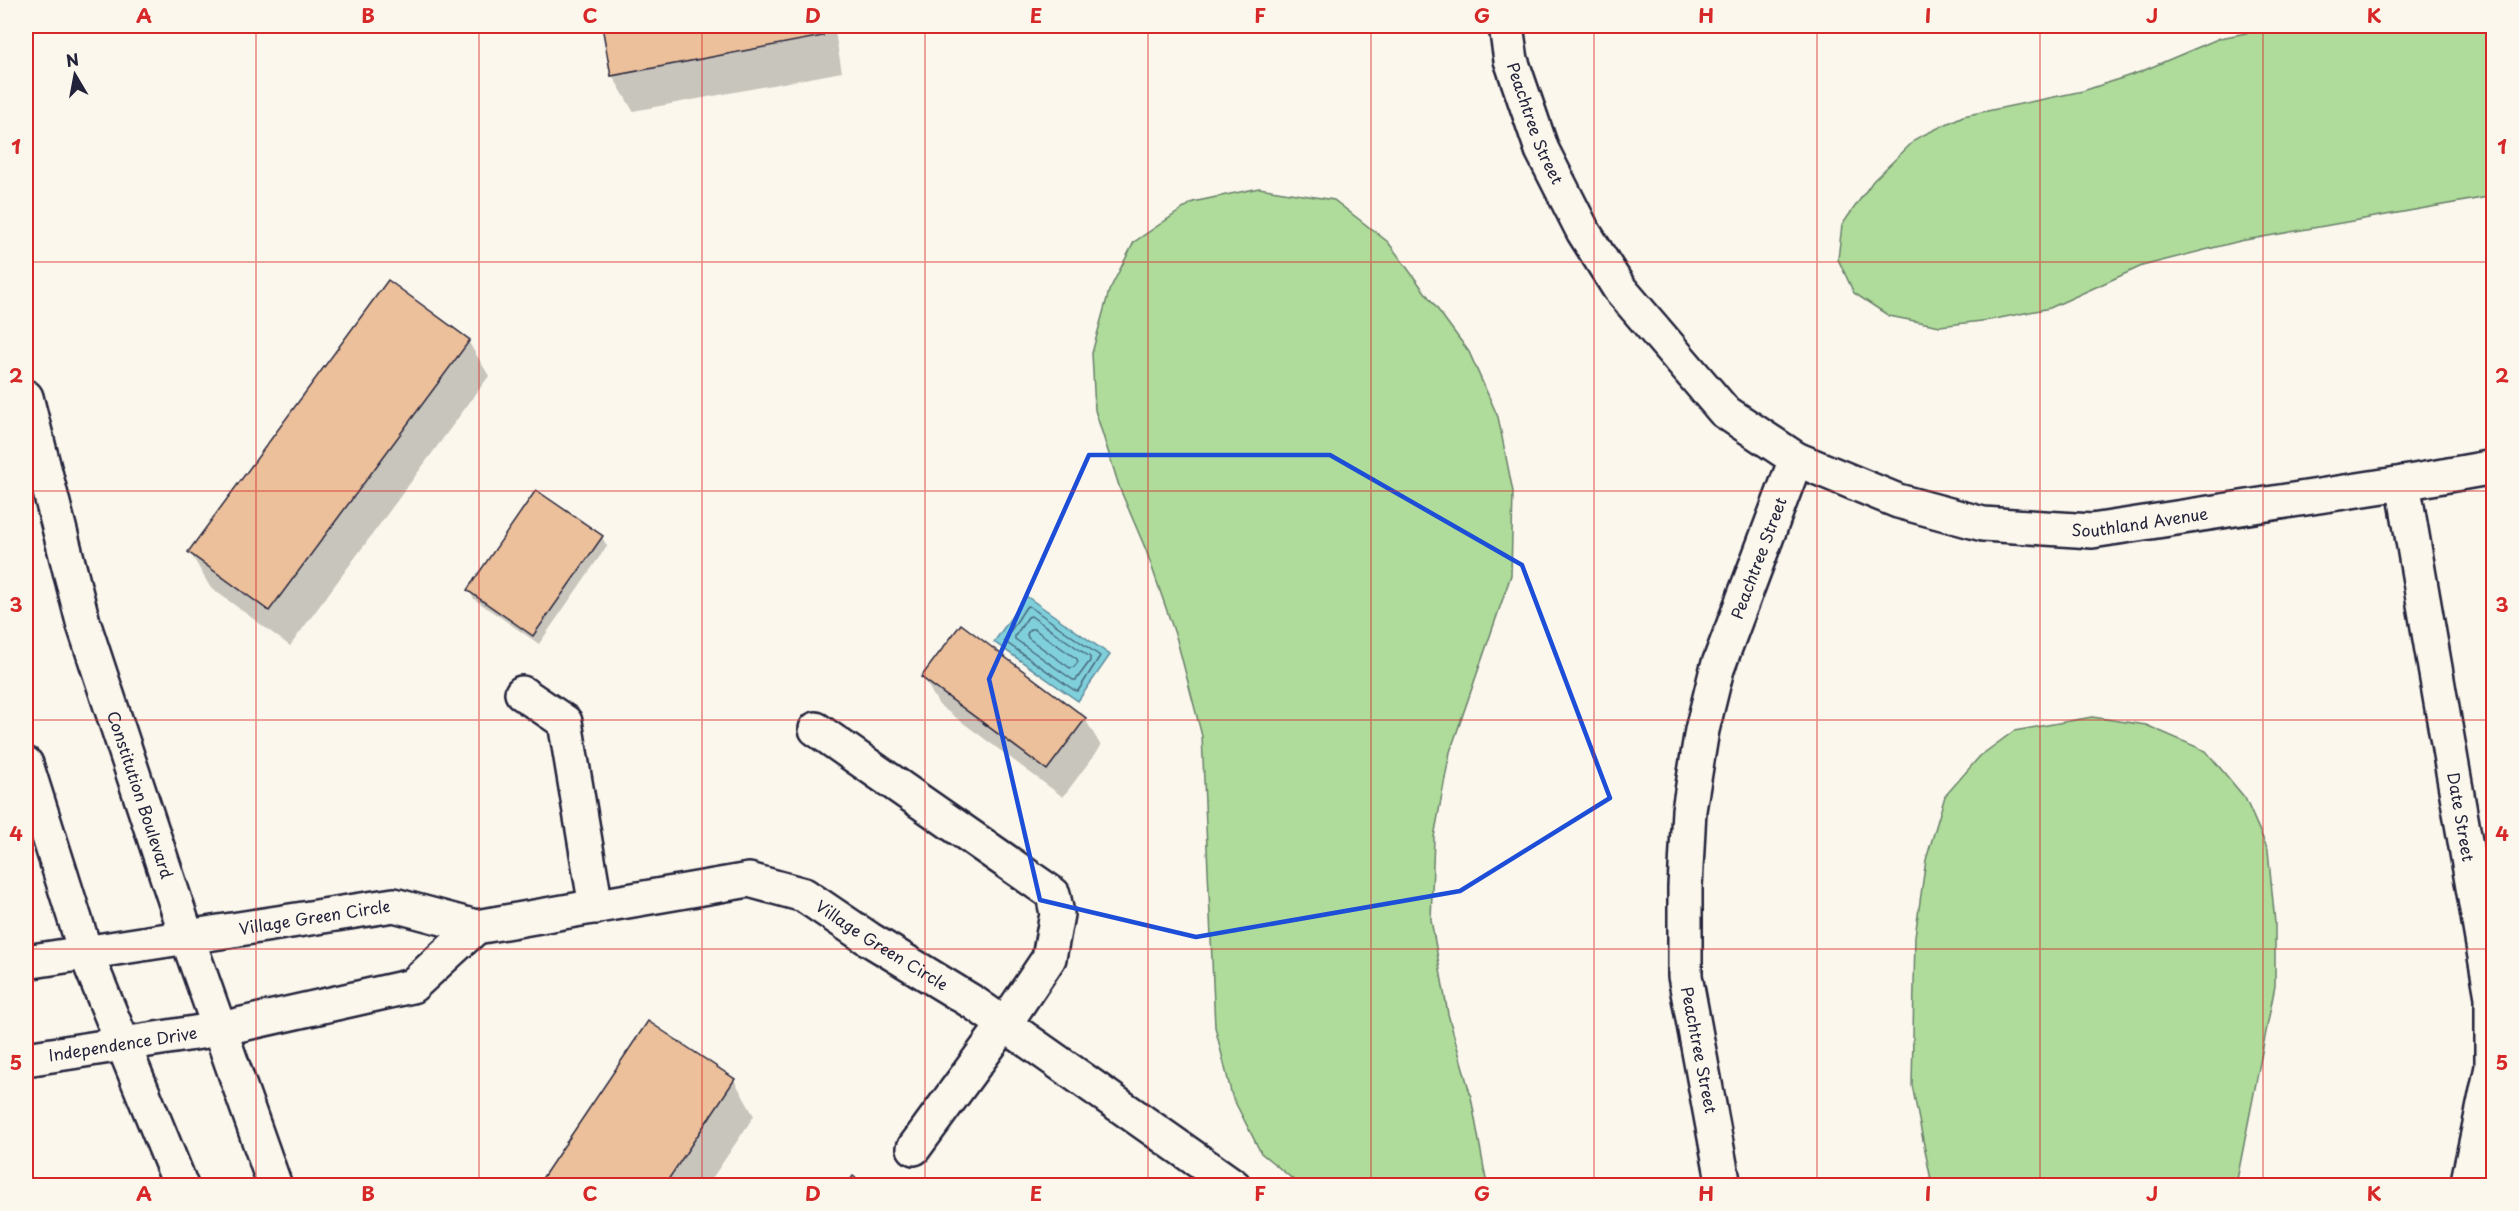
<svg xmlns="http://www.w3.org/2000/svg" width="2519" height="1211" viewBox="0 0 2519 1211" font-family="'Playpen Sans',sans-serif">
<rect width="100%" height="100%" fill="#fbf7ec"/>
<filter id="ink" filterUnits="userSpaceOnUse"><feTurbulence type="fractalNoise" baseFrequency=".0167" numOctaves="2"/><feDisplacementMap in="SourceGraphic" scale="12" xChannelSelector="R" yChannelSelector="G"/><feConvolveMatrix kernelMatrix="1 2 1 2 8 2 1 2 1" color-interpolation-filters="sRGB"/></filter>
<g filter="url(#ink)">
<g fill="#afdc9a" stroke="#687f6a" stroke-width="1.5">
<path d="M2284,26H2493V196L2240,241L2142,266L2050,308L1990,320L1940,326L1889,316L1854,293L1838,259L1842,225L1873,181L1917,138L1963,116L2083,91L2140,72L2220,38Z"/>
<path d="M1259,188L1334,200L1388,242L1469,352L1498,417L1513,492L1511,575L1450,752L1434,837L1431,920L1448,1014L1471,1097L1487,1185H1300L1261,1153L1232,1096L1215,1027L1202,736L1177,640L1146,550L1120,489L1095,410L1092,353L1109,291L1134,242L1193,202Z"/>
<path d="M2092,717L2146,725L2206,751L2245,798L2268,850L2275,923V986L2236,1185H1932L1912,1085L1915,936L1926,860L1945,796L1980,756L2014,731Z"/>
</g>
<path fill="#80d0dc" stroke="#5a8a9c" stroke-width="1.5" d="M1026,596L1110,655L1078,701L994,642Z"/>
<g fill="#0003">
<path d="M603,26H834L842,72L633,111L612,75Z"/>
<path d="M468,341L489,376L290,646L210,587L190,552Z"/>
<path d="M602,537L607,546L539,644L474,599L468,590Z"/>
<path d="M923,677L1085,719L1101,746L1063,797L939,705Z"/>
<path d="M734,1080L754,1116L707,1186H539Z"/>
</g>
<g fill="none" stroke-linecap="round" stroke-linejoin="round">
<g stroke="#48687b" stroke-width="1.5">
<path d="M1029,606L1100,656L1078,691L1074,690L1004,641L1026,607Z"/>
<path d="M1031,616L1090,657V661L1076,680H1073L1015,639V636L1028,617Z"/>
<path d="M1030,629H1034L1077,659L1078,662L1074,667L1070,668L1028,638L1027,634Z"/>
</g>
</g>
<g fill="#ecc09b" stroke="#22223b" stroke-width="1.5">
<path d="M602,26H821L823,36L611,76Z"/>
<path d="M388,280L470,340L269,611L188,552Z"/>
<path d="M536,490L603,536L533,636L467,590Z"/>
<path d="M961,624L1086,718L1047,770L921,677Z"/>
<path d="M648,1021L735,1079L664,1186H537Z"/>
<path d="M853,1176L866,1186H846Z"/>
</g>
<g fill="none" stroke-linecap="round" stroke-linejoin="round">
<defs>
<g id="minor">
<path id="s1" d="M1506,26L1511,60L1542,150L1583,231L1619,288L1724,411L1796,459L1898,501L1983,524L2092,531L2403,483L2494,467"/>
<path id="s2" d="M26,397L83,622L187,937L275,1186"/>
<path id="s3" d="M2403,483L2492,997V1067L2467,1186"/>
<path d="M522,693L565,722L596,907"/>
<path d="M816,729L1053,894L1057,914L1049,958L1004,1025L914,1148"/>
<path d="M26,764L85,951L181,1186"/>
<path id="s4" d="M26,962L394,905L476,927L749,880L804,895L869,939L974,1003L1234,1186"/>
<path id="s5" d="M26,1059L220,1029L412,986L476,927"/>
<path id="s6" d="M1724,1186L1685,976V887L1689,810L1702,730L1717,669L1796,459"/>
</g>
</defs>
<use href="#minor" stroke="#22223b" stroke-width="38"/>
<use href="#minor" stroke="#fbf7ec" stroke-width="33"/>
</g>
</g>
<path fill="none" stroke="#1d4ed8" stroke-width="4.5" stroke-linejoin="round" d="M1089,455H1330L1522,565L1610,798L1460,891L1196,937L1040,900L989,679Z"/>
<path fill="none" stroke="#d62828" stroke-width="1.5" stroke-opacity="0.55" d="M256,26V1186M479,26V1186M702,26V1186M925,26V1186M1148,26V1186M1371,26V1186M1594,26V1186M1817,26V1186M2040,26V1186M2263,26V1186M26,262H2494M26,491H2494M26,720H2494M26,949H2494"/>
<g text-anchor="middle" stroke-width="6" stroke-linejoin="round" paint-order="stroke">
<g font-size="16" fill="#22223b" stroke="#fbf7ec">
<text dy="6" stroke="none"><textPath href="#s1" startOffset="102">Peachtree Street</textPath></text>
<text dy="6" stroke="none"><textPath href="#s1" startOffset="892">Southland Avenue</textPath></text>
<text dy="6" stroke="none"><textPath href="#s6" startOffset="642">Peachtree Street</textPath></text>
<text dy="6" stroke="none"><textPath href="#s2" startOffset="414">Constitution Boulevard</textPath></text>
<text dy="6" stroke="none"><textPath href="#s3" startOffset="339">Date Street</textPath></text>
<text dy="6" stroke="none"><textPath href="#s4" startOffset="292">Village Green Circle</textPath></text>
<text dy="6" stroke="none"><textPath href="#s4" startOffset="884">Village Green Circle</textPath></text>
<text dy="6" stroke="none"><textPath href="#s5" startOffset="98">Independence Drive</textPath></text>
<text transform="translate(1699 1050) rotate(79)" y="6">Peachtree Street</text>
</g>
</g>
<rect width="2519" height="1211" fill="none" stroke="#fbf7ec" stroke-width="66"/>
<g transform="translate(75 75) rotate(350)" stroke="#fbf7ec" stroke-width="4.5" paint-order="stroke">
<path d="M0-4.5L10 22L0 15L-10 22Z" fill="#22223b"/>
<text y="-9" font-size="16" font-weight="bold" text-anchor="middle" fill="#22223b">N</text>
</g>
<rect x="33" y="33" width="2453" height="1145" fill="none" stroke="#d62828" stroke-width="2"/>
<g font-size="20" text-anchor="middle" font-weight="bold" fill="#d62828">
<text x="144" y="23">A</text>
<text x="368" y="23">B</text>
<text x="590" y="23">C</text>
<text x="813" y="23">D</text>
<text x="1036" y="23">E</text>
<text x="1260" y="23">F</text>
<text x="1482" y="23">G</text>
<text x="1706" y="23">H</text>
<text x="1928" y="23">I</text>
<text x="2152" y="23">J</text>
<text x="2374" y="23">K</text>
<text x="16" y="154">1</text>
<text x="2502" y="154">1</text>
<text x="16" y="383">2</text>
<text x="2502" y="383">2</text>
<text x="16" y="612">3</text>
<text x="2502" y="612">3</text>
<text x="16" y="841">4</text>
<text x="2502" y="841">4</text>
<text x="16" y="1070">5</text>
<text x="2502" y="1070">5</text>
<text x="144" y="1201">A</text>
<text x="368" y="1201">B</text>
<text x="590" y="1201">C</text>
<text x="813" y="1201">D</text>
<text x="1036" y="1201">E</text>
<text x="1260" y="1201">F</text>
<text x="1482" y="1201">G</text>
<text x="1706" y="1201">H</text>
<text x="1928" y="1201">I</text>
<text x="2152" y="1201">J</text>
<text x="2374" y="1201">K</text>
</g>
</svg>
